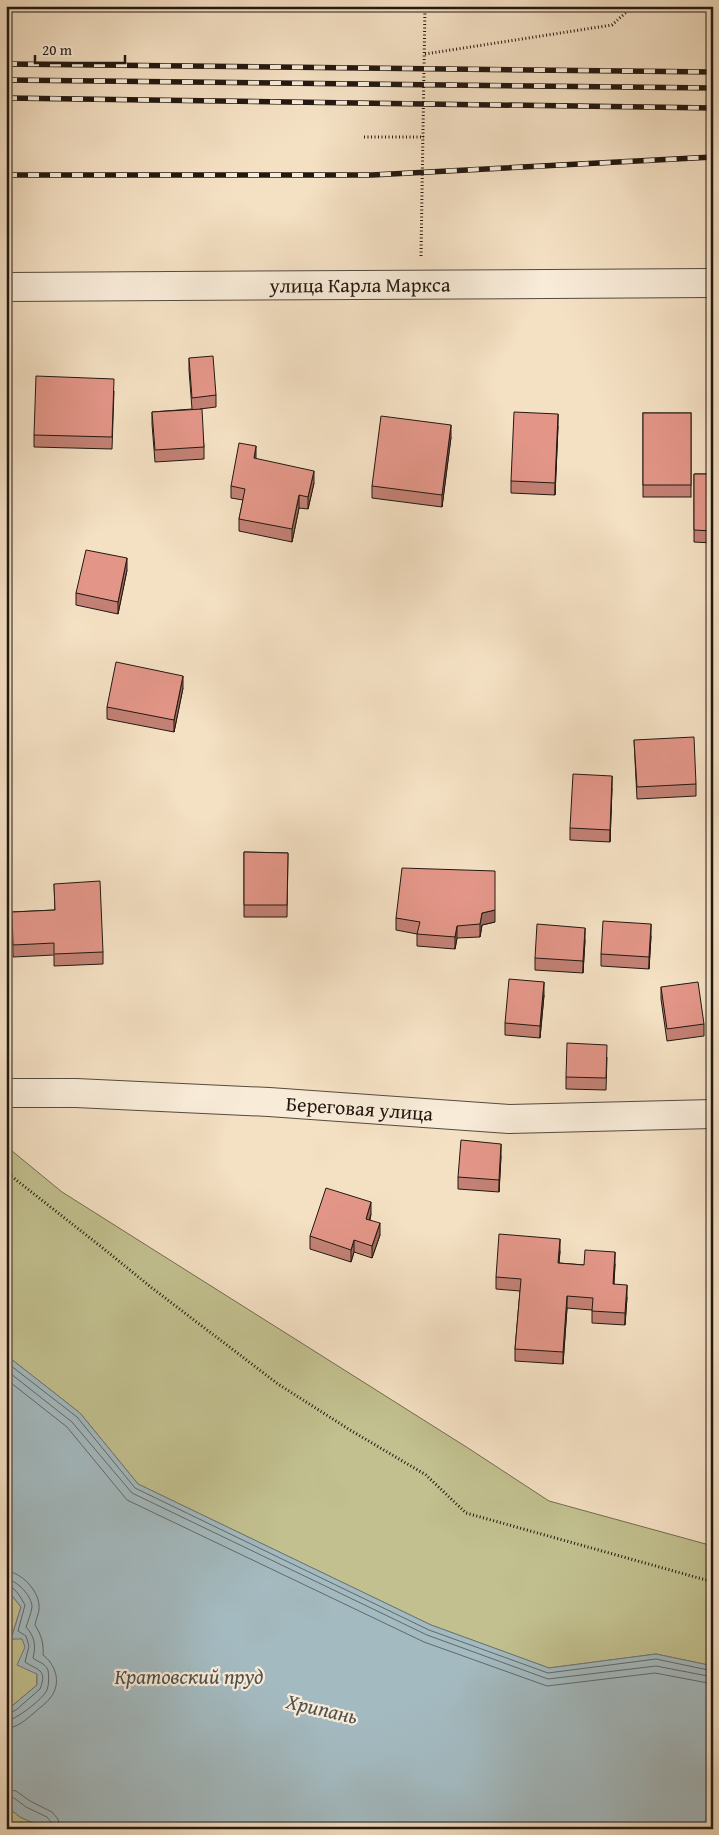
<svg xmlns="http://www.w3.org/2000/svg" width="719" height="1835" viewBox="0 0 719 1835" font-family="'Gentium Book Plus',serif">
<rect width="100%" height="100%" fill="#f4e0c3"/>
<filter id="stains"><feTurbulence type="fractalNoise" baseFrequency=".004" numOctaves="4"/><feColorMatrix values="0 0 0 0 .2 0 0 0 0 .09 0 0 0 0 .02 0 0 0 .5 -.17"/></filter>
<radialGradient id="worn" r=".72"><stop offset=".6" stop-color="#630" stop-opacity="0"/><stop offset="1" stop-color="#630" stop-opacity=".3"/></radialGradient>
<g fill="#c2c08f" stroke="#726c50">
<path d="M6,1146L62,1192L468,1448L549,1501L713,1546V1666L656,1654L549,1668L431,1625L138,1484L80,1413L6,1355Z"/>
<path d="M6,1588L21,1607L11,1639L22,1638L37,1673V1685L6,1711Z"/>
<path d="M6,1806L20,1817L46,1829H6Z"/>
</g>
<path fill="#a3bac0" stroke="#6f797a" d="M6,1355L80,1413L138,1484L431,1625L549,1668L656,1654L713,1666V1829H46L20,1817L6,1806V1711L37,1685V1674L17,1665L25,1647L22,1639H11L21,1607L6,1588Z"/>
<g fill="none" stroke-linecap="round" stroke-linejoin="round">
<g stroke="#626968" stroke-width="1">
<path d="M6,1362L77,1417L135,1488L429,1630L548,1673L656,1659L713,1671"/>
<path d="M6,1370L72,1422L132,1493L427,1635L548,1679L656,1666L713,1677"/>
<path d="M6,1379L67,1427L127,1500L424,1642L547,1686L655,1673L713,1684"/>
<path d="M6,1571C21,1572 38,1590 39,1605C40,1612 36,1618 35,1625C41,1634 44,1644 43,1655C55,1664 62,1682 51,1697C47,1703 39,1708 34,1713C25,1720 18,1728 6,1728"/>
<path d="M6,1579C17,1580 32,1596 32,1607C31,1614 28,1621 26,1627C35,1637 36,1646 33,1658C38,1662 45,1663 48,1670C49,1675 49,1685 47,1690C43,1699 16,1720 6,1721"/>
<path d="M6,1585C15,1586 21,1598 25,1605L18,1631L26,1636L29,1646L25,1662C37,1670 48,1669 40,1689L16,1710L6,1715"/>
<path d="M6,1789L16,1791L30,1801L52,1812L58,1819L60,1829"/>
<path d="M6,1797L14,1798L26,1807L47,1817L51,1822L52,1829"/>
</g>
<defs>
<g id="minor">
<path id="s1" d="M6,287L713,283"/>
<path id="s2" d="M6,1093H76L269,1102L509,1119L713,1114"/>
</g>
</defs>
<use href="#minor" stroke="#564a3e" stroke-width="30"/>
<g stroke="#221811" stroke-width="3" stroke-dasharray="1 2.5" stroke-linecap="butt">
<path d="M425,54L612,25L633,6"/>
<path d="M364,137H424"/>
<path d="M421,256L425,6"/>
<path d="M6,1172L104,1249L152,1288L278,1384L350,1430L426,1475L466,1513L713,1582"/>
</g>
<use href="#minor" stroke="#f8ebd8" stroke-width="28"/>
<defs>
<g id="rail">
<path d="M6,64L713,72"/>
<path d="M6,80L713,88"/>
<path d="M6,98L713,108"/>
<path d="M6,175H372L713,157"/>
</g>
</defs>
<use href="#rail" stroke="#221811" stroke-width="5.5"/>
<use href="#rail" stroke="#f8ebd8" stroke-width="4" stroke-dasharray="11" stroke-linecap="butt"/>
</g>
<g fill="#c38175" stroke="#221811">
<path d="M189,358L216,395V407L200,409L204,447V459L155,462L152,424V412L192,409L189,370Z"/>
<path d="M114,391L112,449L34,447V435Z"/>
<rect x="643" y="413" width="48" height="84"/>
<path d="M558,426L555,495L511,493V481Z"/>
<path d="M451,437L442,507L372,498V486Z"/>
<path d="M256,459L314,483L308,509L299,508L292,542L239,531V519L243,500L231,498V486Z"/>
<path d="M694,474H713V543L694,542Z"/>
<path d="M127,570L118,614L76,605V593Z"/>
<path d="M183,688L174,732L107,719V707Z"/>
<path d="M634,740L696,784V796L637,799Z"/>
<path d="M713,785V831H708V819Z"/>
<path d="M612,788L610,842L570,840V828Z"/>
<path d="M244,852L288,853L287,917H244Z"/>
<path d="M54,884L103,952V964L54,966V955L13,957L12,912L55,910Z"/>
<path d="M396,918L495,922L482,925L480,937L457,938L455,949L417,946V934L396,930Z"/>
<path d="M651,936L649,969L601,966V954Z"/>
<path d="M585,940L583,973L535,970V958Z"/>
<path d="M661,987L704,1024V1036L667,1041L661,999Z"/>
<path d="M544,995L540,1038L505,1035V1023Z"/>
<path d="M607,1057L606,1090L566,1089V1077Z"/>
<path d="M501,1156L499,1192L458,1189V1177Z"/>
<path d="M371,1214L370,1220L380,1235L372,1258L354,1252L351,1262L310,1249V1236Z"/>
<path d="M560,1251L559,1263L584,1265L615,1264L614,1284L627,1297L625,1325L592,1323V1310L567,1308L563,1364L515,1361V1349L520,1291L496,1289V1277Z"/>
<path d="M713,1488V1517L710,1516V1504Z"/>
</g>
<g fill="#9f695f" stroke="#221811">
<path d="M558,414V426L555,495V483Z"/>
<path d="M451,425V437L442,507V495Z"/>
<path d="M256,446V458L254,470V458Z"/>
<path d="M314,471V483L308,509V497Z"/>
<path d="M299,495V508L292,542V529Z"/>
<path d="M127,558V570L118,614V602Z"/>
<path d="M183,676V688L174,732V720Z"/>
<path d="M612,776V788L610,842V830Z"/>
<path d="M495,910V922L482,925L480,937V924L482,913Z"/>
<path d="M651,924V936L649,969V957Z"/>
<path d="M457,926V938L455,949V937Z"/>
<path d="M585,928V940L583,973V961Z"/>
<path d="M544,982V995L540,1038V1026Z"/>
<path d="M501,1144V1156L499,1192V1180Z"/>
<path d="M371,1202V1214L366,1231V1219Z"/>
<path d="M380,1223V1235L372,1258V1246Z"/>
<path d="M560,1239V1251L558,1275V1263Z"/>
<path d="M354,1240V1252L351,1262V1250Z"/>
<path d="M615,1252V1264L613,1296V1284Z"/>
<path d="M627,1285V1297L625,1325V1313Z"/>
<path d="M567,1296V1308L563,1364V1352Z"/>
</g>
<g fill="#e39688" stroke="#221811">
<path d="M213,356L216,395L192,398L189,358Z"/>
<path d="M36,376L114,379L112,437L34,435Z"/>
<path d="M202,409L204,447L155,450L152,412Z"/>
<path d="M514,412L558,414L555,483L511,481Z"/>
<rect x="643" y="413" width="48" height="72"/>
<path d="M381,416L451,425L442,495L372,486Z"/>
<path d="M239,443L256,446L254,458L314,471L308,497L299,495L292,529L239,519L245,489L231,486Z"/>
<path d="M694,474H713V531L694,530Z"/>
<path d="M86,550L127,558L118,602L76,593Z"/>
<path d="M116,662L183,676L174,720L107,707Z"/>
<path d="M694,737L696,784L637,787L634,740Z"/>
<path d="M573,774L612,776L610,830L570,828Z"/>
<path d="M709,784L713,785V819H708Z"/>
<path d="M244,852L288,853L287,905H244Z"/>
<path d="M402,868L495,871V910L482,913L480,924L457,926L455,937L417,934L420,922L396,918Z"/>
<path d="M100,881L103,952L54,954V943L13,945L12,912L55,910L54,884Z"/>
<path d="M603,921L651,924L649,957L601,954Z"/>
<path d="M537,924L585,928L583,961L535,958Z"/>
<path d="M509,979L544,982L540,1026L505,1023Z"/>
<path d="M698,982L704,1024L667,1029L661,987Z"/>
<path d="M567,1043L607,1045L606,1078L566,1077Z"/>
<path d="M461,1140L501,1144L499,1180L458,1177Z"/>
<path d="M326,1188L371,1202L366,1219L380,1223L372,1246L354,1240L351,1250L310,1236Z"/>
<path d="M499,1234L560,1239L558,1263L584,1265L585,1250L615,1252L613,1284L627,1285L625,1313L592,1311L593,1298L567,1296L563,1352L515,1349L521,1279L496,1277Z"/>
<path d="M713,1488V1505L710,1504Z"/>
</g>
<g text-anchor="middle" stroke-width="4.5" stroke-linejoin="round" paint-order="stroke">
<g font-size="20" fill="#221811" stroke="#f8ebd8">
<text dy="7" stroke="none"><textPath href="#s1" startOffset="354">улица Карла Маркса</textPath></text>
<text dy="7" stroke="none"><textPath href="#s2" startOffset="354">Береговая улица</textPath></text>
</g>
<g font-size="21" font-style="italic" fill="#4f514e" stroke="#f8ebd8">
<text x="189" y="1684">Кратовский пруд</text>
<text transform="translate(322 1709) rotate(13)" y="7">Хрипань</text>
</g>
</g>
<rect width="719" height="1835" fill="none" stroke="#f4e0c3" stroke-width="25"/>
<rect x="8" y="8" width="704" height="1820" fill="none" stroke="#221811" stroke-width="2.5"/>
<rect x="12" y="12" width="694" height="1810" fill="none" stroke="#221811"/>
<path d="M35 55v8h90v-8" fill="none" stroke="#221811" stroke-width="2.5"/>
<text x="42" y="55" font-size="15" fill="#221811" stroke="#f8ebd8" stroke-width="4" paint-order="stroke">20 m</text>
<rect width="100%" height="100%" filter="url(#stains)"/>
<rect width="100%" height="100%" fill="url(#worn)"/>
</svg>
